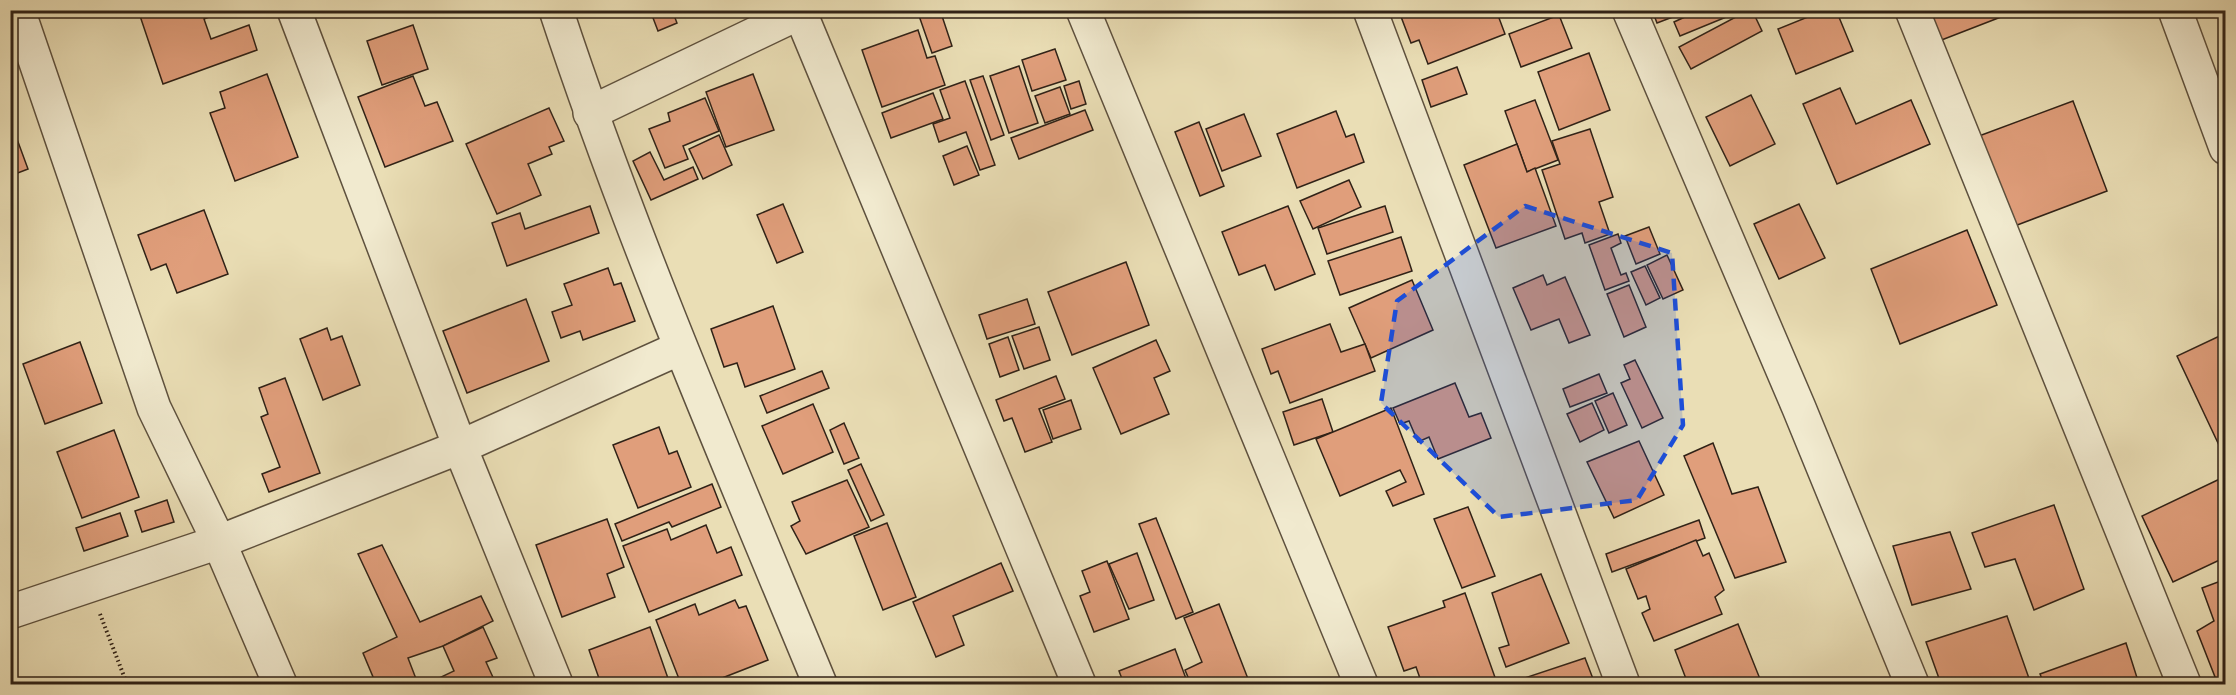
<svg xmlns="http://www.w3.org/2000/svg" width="2236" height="695" viewBox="0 0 2236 695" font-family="Vollkorn,serif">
<rect width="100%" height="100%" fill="#eadeb5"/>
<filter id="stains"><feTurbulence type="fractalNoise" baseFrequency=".00333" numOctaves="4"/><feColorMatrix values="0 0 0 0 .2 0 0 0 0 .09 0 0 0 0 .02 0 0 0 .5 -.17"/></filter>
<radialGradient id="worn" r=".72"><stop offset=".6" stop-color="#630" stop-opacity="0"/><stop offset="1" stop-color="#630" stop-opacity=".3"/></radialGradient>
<g fill="#e09e7b" stroke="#302217" stroke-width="1.5">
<path d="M138,10H216L217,14L204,19L211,39L249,25L257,50L163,84Z"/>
<path d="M650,10H672L677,23L658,31Z"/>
<path d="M917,10H940L952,46L932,53Z"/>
<path d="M1408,10H1496L1505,34L1428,64L1419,40L1411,43L1400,14Z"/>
<path d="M1652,10H1691L1657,23Z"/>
<path d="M1700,10H1735L1736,13L1680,36L1674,22Z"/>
<path d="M1749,10H1752L1762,31L1691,69L1679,47Z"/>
<path d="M1825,10H1836L1853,51L1796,74L1778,29Z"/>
<path d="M1927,10H2004L2006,15L1939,41Z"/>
<path d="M1559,15L1572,48L1521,67L1509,34Z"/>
<path d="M413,25L428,69L382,85L367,41Z"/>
<path d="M918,30L927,58L935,56L945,85L882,107L862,50Z"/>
<path d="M1055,49L1066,80L1032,91L1022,60Z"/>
<path d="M1589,53L1610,110L1559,130L1538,72Z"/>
<path d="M1019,66L1038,123L1009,133L990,76Z"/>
<path d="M1457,67L1467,94L1431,107L1422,80Z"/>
<path d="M267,74L298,157L235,181L210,113L225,108L220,92Z"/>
<path d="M753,74L774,130L726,147L706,92Z"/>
<path d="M413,76L425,106L437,102L453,141L385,167L358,97Z"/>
<path d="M983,76L1004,135L991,140L970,80Z"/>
<path d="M965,81L995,165L980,170L966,132L939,142L933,124L950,118L940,90Z"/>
<path d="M1079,81L1086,104L1071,109L1064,86Z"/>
<path d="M1060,87L1070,114L1045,123L1035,96Z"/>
<path d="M1840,88L1856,124L1911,100L1930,144L1837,184L1803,104Z"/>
<path d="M933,93L943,119L891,138L882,113Z"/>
<path d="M1751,95L1775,144L1730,166L1706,117Z"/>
<path d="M705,98L719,131L683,146L688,159L665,168L649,129L670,121L668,113Z"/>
<path d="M1535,100L1558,160L1527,172L1505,111Z"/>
<path d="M2073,101L2107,191L2012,227L1979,136Z"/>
<path d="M549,108L564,141L549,147L552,154L528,164L541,195L497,214L466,144Z"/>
<path d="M1085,110L1093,130L1019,159L1011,138Z"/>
<path d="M1336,111L1346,137L1354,134L1364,162L1297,188L1277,134Z"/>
<path d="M1244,114L1261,156L1222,171L1206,129Z"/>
<path d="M10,120L28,169L10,176Z"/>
<path d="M1199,122L1224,186L1200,196L1175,132Z"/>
<path d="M1590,129L1613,197L1599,202L1610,234L1585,243L1582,233L1565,239L1542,170L1560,164L1552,141Z"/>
<path d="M719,135L732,165L703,179L689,149Z"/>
<path d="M1517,144L1527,172L1535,168L1556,226L1496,248L1464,165Z"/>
<path d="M967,146L979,175L954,185L943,156Z"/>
<path d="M650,152L664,180L693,167L698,179L651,200L633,161Z"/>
<path d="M1349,180L1361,207L1313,229L1300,201Z"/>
<path d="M783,204L803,252L777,263L757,215Z"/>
<path d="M1799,204L1825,258L1779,279L1754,224Z"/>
<path d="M590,206L599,233L507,266L492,223L520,213L525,229Z"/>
<path d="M1288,206L1315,274L1275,290L1265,265L1239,275L1222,232Z"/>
<path d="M1385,206L1393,232L1327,254L1318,228Z"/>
<path d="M204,210L228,274L177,293L166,264L151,270L138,235Z"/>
<path d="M1649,227L1660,254L1636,264L1625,236Z"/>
<path d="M1967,230L1997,305L1900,344L1871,269Z"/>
<path d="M1618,234L1621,243L1611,248L1621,275L1626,273L1629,281L1605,290L1589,245Z"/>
<path d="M1401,237L1412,271L1340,295L1328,261Z"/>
<path d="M1667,255L1683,290L1663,299L1647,265Z"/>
<path d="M1126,262L1149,325L1072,355L1048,292Z"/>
<path d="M1645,266L1660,298L1646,305L1631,272Z"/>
<path d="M608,268L614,285L621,283L635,321L583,340L580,331L561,338L552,312L572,305L564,284Z"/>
<path d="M1543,275L1547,285L1565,277L1590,335L1569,343L1559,319L1531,330L1513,288Z"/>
<path d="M1412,280L1433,330L1371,358L1349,308Z"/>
<path d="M1629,285L1646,327L1624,337L1607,294Z"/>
<path d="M526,299L549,361L467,393L443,331Z"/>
<path d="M1027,299L1035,324L987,339L979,315Z"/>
<path d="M773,306L795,369L745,387L737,363L724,367L711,329Z"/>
<path d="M1330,324L1341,352L1365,344L1375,371L1290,403L1278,371L1271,374L1262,349Z"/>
<path d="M1039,327L1050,360L1024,369L1012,336Z"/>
<path d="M327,328L331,340L342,336L360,385L323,400L300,339Z"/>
<path d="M2226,333V460L2177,356Z"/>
<path d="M1008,337L1019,370L1000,377L989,344Z"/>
<path d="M1156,340L1170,371L1154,378L1169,414L1121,434L1093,368Z"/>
<path d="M80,342L102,403L45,424L23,364Z"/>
<path d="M1635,360L1663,418L1642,428L1621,383L1630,379L1624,365Z"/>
<path d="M822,371L829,388L767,413L760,396Z"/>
<path d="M1599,374L1607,393L1570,407L1563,389Z"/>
<path d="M1056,376L1065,399L1039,409L1052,442L1025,452L1012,418L1004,421L996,400Z"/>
<path d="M285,378L320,473L269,492L262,474L280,467L261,417L268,414L259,388Z"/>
<path d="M1455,383L1469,417L1481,413L1491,438L1438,459L1429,437L1418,442L1409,421L1400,424L1393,408Z"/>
<path d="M1613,393L1627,425L1609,433L1595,401Z"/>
<path d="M1322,399L1333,432L1294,445L1283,412Z"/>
<path d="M1071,400L1081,429L1053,439L1043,410Z"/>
<path d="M1592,403L1604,430L1580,442L1567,414Z"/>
<path d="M813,404L833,452L783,474L762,426Z"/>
<path d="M1391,408L1424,494L1393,506L1386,491L1406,482L1400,470L1340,496L1316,439Z"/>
<path d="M844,423L859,458L844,464L830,430Z"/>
<path d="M659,427L669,454L677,451L691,487L638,508L613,445Z"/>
<path d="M114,430L139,497L82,518L57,452Z"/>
<path d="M1639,441L1664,495L1614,518L1587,462Z"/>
<path d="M1713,443L1732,494L1758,487L1786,562L1735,578L1684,456Z"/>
<path d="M861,464L884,515L871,521L848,470Z"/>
<path d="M2226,476V557L2173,582L2142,516Z"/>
<path d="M847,480L869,527L806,554L791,526L800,521L792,502Z"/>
<path d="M712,484L721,507L672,527L669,522L622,541L615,524Z"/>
<path d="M167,500L174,522L142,532L135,511Z"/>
<path d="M2054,505L2084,589L2034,610L2015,559L1985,567L1972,533Z"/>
<path d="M1468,507L1495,576L1462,588L1434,519Z"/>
<path d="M120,513L128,536L84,551L76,528Z"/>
<path d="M1156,518L1193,612L1176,619L1139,524Z"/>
<path d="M607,519L624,567L607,574L615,597L562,617L536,545Z"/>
<path d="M1699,520L1705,538L1612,572L1606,554Z"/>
<path d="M887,523L916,597L883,610L854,536Z"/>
<path d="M706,525L717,553L731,547L742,575L649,612L623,546L667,529L671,540Z"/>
<path d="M1950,532L1971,589L1912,605L1893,546Z"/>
<path d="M1696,540L1703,556L1709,553L1724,590L1715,597L1722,614L1654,641L1642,613L1650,609L1646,596L1638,599L1626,569Z"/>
<path d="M382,545L420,622L481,596L493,621L443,646L408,658L418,684H376L363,653L397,637L358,554Z"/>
<path d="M1137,553L1154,600L1129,609L1109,564Z"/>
<path d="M1107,561L1129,619L1094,632L1080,596L1090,592L1082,571Z"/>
<path d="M1001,563L1013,591L953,616L964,645L936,657L913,602Z"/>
<path d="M1541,574L1569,643L1506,667L1499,648L1509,645L1492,593Z"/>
<path d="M2226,579V678L2217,682L2197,631L2214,621L2202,588Z"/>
<path d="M1465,593L1497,683L1422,684L1416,667L1404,671L1388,627L1445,607L1443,601Z"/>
<path d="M735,600L739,608L746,606L768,660L712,682L713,684H681L656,620L695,604L699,615Z"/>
<path d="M1219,604L1250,684H1191L1185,670L1202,662L1184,618Z"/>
<path d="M2007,616L2031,684H1941L1926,642Z"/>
<path d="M1738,624L1760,679L1747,684H1688L1675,650Z"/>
<path d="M483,627L497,658L486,662L496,684H442L439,678L454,671L443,646Z"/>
<path d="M650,627L670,684H599H601L589,650Z"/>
<path d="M2126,643L2139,684H2044L2040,674Z"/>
<path d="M1175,649L1188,684H1124L1119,671Z"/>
<path d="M1585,658L1595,684H1507Z"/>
</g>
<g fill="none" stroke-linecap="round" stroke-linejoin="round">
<defs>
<g id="minor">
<path d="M18,10L154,408L219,542L280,684"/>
<path d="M294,10L460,447L556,684"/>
<path d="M556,10C632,240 728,462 820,684"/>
<path d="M799,10L1079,684"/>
<path d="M1083,10L1361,684"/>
<path d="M1370,10L1623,684"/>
<path d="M1629,10L1799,408L1912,684"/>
<path d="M1912,10L2184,684"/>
<path d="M2175,10L2226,148"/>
<path d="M590,113L805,10"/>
<path d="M10,612L219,542L460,447L680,348"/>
</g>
</defs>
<use href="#minor" stroke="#5e513e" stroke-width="36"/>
<path stroke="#302217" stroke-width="4" stroke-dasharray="1.5 3" stroke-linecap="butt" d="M100,614L127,684"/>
<use href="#minor" stroke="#f1eacf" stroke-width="33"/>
</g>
<path fill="#1d4ed8" fill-opacity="0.2" stroke="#1d4ed8" stroke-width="4.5" stroke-dasharray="12 8" stroke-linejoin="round" d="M1525,206L1672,253L1683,425L1637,500L1499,517L1381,403L1397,301Z"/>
<rect width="2236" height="695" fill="none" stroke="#eadeb5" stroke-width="36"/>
<rect x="12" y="12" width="2212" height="671" fill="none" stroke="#302217" stroke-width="3"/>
<rect x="18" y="18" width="2200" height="659" fill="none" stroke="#302217" stroke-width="1.5"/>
<rect width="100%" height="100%" filter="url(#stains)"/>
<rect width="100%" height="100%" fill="url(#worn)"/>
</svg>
